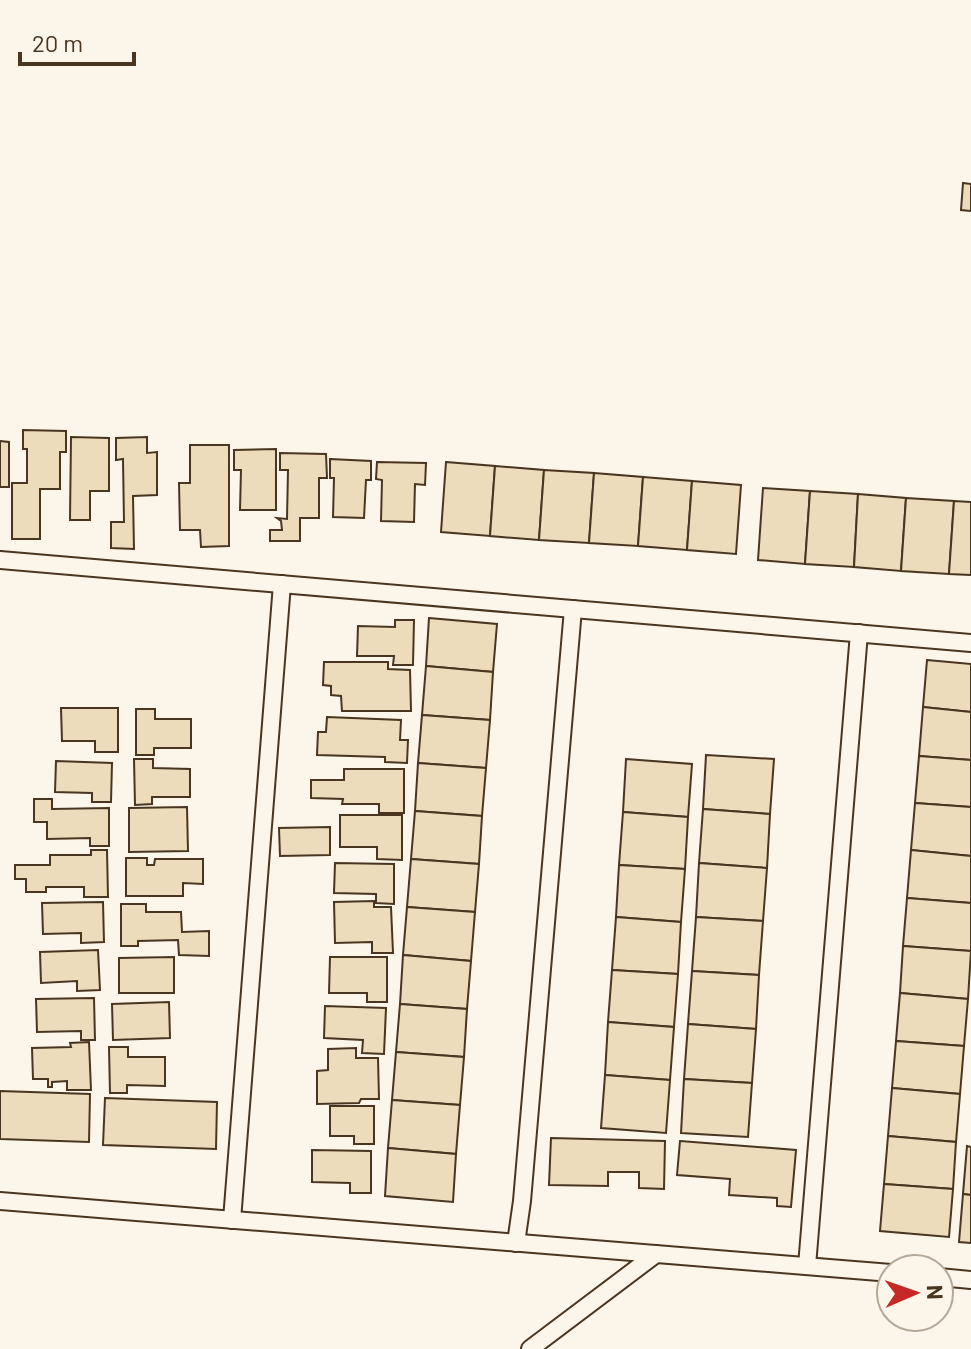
<svg xmlns="http://www.w3.org/2000/svg" width="971" height="1349" viewBox="0 0 971 1349" font-family="Barlow,sans-serif">
<rect width="100%" height="100%" fill="#fbf6e9"/>
<g fill="#ecdcbc" stroke="#4a3520" stroke-width="2">
<path d="M963,183L971,184V211L961,210Z"/>
<path d="M23,430L66,431V452H60V489H40V539H12V483H27V449H23Z"/>
<path d="M71,437L109,438V491H90V520H70Z"/>
<path d="M147,437V453L157,452V495L133,496L134,549L111,548V522H124L123,459L116,460V438Z"/>
<path d="M0,441L9,442V487H0Z"/>
<path d="M190,445H229V546L201,547L200,530H180L179,483H190Z"/>
<path d="M276,449V510H240L241,470H234V450Z"/>
<path d="M280,453L326,454L327,478H319V518H300V541H270V530H282L281,521L277,518L287,519L288,470H280Z"/>
<path d="M330,459L371,461V480H366L364,518L333,517L334,478H330Z"/>
<path d="M377,462L426,463L425,485L415,484L414,522L381,521L382,480L376,479Z"/>
<path d="M446,462L495,466L490,536L441,532Z"/>
<path d="M495,466L544,470L539,540L490,536Z"/>
<path d="M544,470L594,473L589,543L539,540Z"/>
<path d="M594,473L643,477L638,546L589,543Z"/>
<path d="M643,477L692,481L687,550L638,546Z"/>
<path d="M692,481L741,485L736,554L687,550Z"/>
<path d="M763,488L810,491L805,564L758,560Z"/>
<path d="M810,491L858,494L854,567L805,564Z"/>
<path d="M858,494L906,498L901,571L854,567Z"/>
<path d="M906,498L954,501L949,574L901,571Z"/>
<path d="M954,501L971,502V575L949,574Z"/>
<path d="M429,618L497,624L493,672L426,666Z"/>
<path d="M395,620H414L413,665H393L394,656H357L358,626L395,627Z"/>
<path d="M927,660L971,664V712L923,707Z"/>
<path d="M324,662H388V669L410,670L411,711H342L341,696L331,695V686L323,685Z"/>
<path d="M426,666L493,672L490,720L422,715Z"/>
<path d="M923,707L971,712V760L919,756Z"/>
<path d="M61,708H118V752H95V741H62Z"/>
<path d="M136,709H155V719H191V748H154V755H136Z"/>
<path d="M422,715L490,720L486,768L418,763Z"/>
<path d="M327,717L401,720L400,740H408L407,763L385,762V757L317,755L318,732H326Z"/>
<path d="M706,755L774,759L770,814L703,809Z"/>
<path d="M919,756L971,760V807L915,803Z"/>
<path d="M134,759H153V768L190,769V797H152V804L135,805Z"/>
<path d="M626,759L692,764L688,817L623,812Z"/>
<path d="M56,761L112,763L111,802H92V793L55,792Z"/>
<path d="M418,763L486,768L482,816L415,811Z"/>
<path d="M344,769H404V813H379V804H342L343,799L311,798V780H344Z"/>
<path d="M34,799H52V809L109,808V846H90V838L47,839V822H34Z"/>
<path d="M915,803L971,807V856L911,850Z"/>
<path d="M187,807L188,851L129,852V808Z"/>
<path d="M703,809L770,814L767,868L699,863Z"/>
<path d="M415,811L482,816L479,864L411,859Z"/>
<path d="M623,812L688,817L685,869L619,865Z"/>
<path d="M340,815H402V860L377,859V847H340Z"/>
<path d="M330,827V855L280,856L279,828Z"/>
<path d="M91,850H107L108,897H84V887H46V892H26V879H15V865H50V855H91Z"/>
<path d="M911,850L971,856V903L907,898Z"/>
<path d="M126,858H147V865H154L155,859H203V884L183,883V896H126Z"/>
<path d="M411,859L479,864L475,912L407,907Z"/>
<path d="M335,863L394,864V904L376,903V894L334,893Z"/>
<path d="M699,863L767,868L763,921L696,917Z"/>
<path d="M619,865L685,869L681,922L616,917Z"/>
<path d="M907,898L971,903V951L903,946Z"/>
<path d="M374,901V907H391L393,953H372V942L335,943L334,902Z"/>
<path d="M103,902L104,942L81,943V933L43,934L42,903Z"/>
<path d="M121,904H146V912H181L182,932L209,931V956L179,955L178,940L138,941V946H121Z"/>
<path d="M407,907L475,912L471,961L403,955Z"/>
<path d="M616,917L681,922L678,974L612,970Z"/>
<path d="M696,917L763,921L759,975L692,971Z"/>
<path d="M903,946L971,951L968,999L900,993Z"/>
<path d="M98,950L100,990L77,991V981L41,983L40,952Z"/>
<path d="M403,955L471,961L467,1009L400,1004Z"/>
<path d="M174,957V993H119V958Z"/>
<path d="M330,957H387V1002H367V993H329Z"/>
<path d="M612,970L678,974L674,1027L608,1022Z"/>
<path d="M692,971L759,975L756,1029L688,1024Z"/>
<path d="M900,993L968,999L964,1046L896,1041Z"/>
<path d="M94,998L95,1040H81V1031L37,1032L36,999Z"/>
<path d="M169,1002L170,1038L113,1040L112,1004Z"/>
<path d="M400,1004L467,1009L464,1057L396,1052Z"/>
<path d="M325,1006L386,1008L384,1054L362,1053L363,1040L324,1038Z"/>
<path d="M608,1022L674,1027L670,1080L605,1075Z"/>
<path d="M688,1024L756,1029L752,1083L684,1079Z"/>
<path d="M896,1041L964,1046L960,1094L892,1088Z"/>
<path d="M89,1042L91,1090H67V1081L52,1082V1087H48V1079H33L32,1048L71,1047L70,1043Z"/>
<path d="M109,1047H128V1057H165V1086L127,1085V1093H110Z"/>
<path d="M356,1048V1058H378L379,1099H361L359,1103L317,1104V1071L328,1070V1049Z"/>
<path d="M396,1052L464,1057L460,1105L392,1100Z"/>
<path d="M605,1075L670,1080L666,1133L601,1128Z"/>
<path d="M684,1079L752,1083L748,1137L681,1133Z"/>
<path d="M892,1088L960,1094L956,1142L888,1136Z"/>
<path d="M0,1091L90,1094L89,1142L0,1139Z"/>
<path d="M105,1098L217,1102L216,1149L103,1145Z"/>
<path d="M392,1100L460,1105L456,1154L388,1148Z"/>
<path d="M330,1106H374V1144H354V1136H330Z"/>
<path d="M888,1136L956,1142L953,1189L884,1184Z"/>
<path d="M551,1138L665,1141L664,1189L639,1188V1172H608V1186L549,1185Z"/>
<path d="M680,1141L796,1150L791,1207L777,1206V1198L729,1195L730,1179L677,1175Z"/>
<path d="M967,1146L971,1147V1195L963,1194Z"/>
<path d="M388,1148L456,1154L453,1202L385,1196Z"/>
<path d="M312,1150L371,1151V1193H350V1183L312,1182Z"/>
<path d="M884,1184L953,1189L949,1237L880,1231Z"/>
<path d="M963,1194L971,1195V1243L959,1242Z"/>
</g>
<g fill="none" stroke-linecap="round" stroke-linejoin="round">
<defs>
<g id="lane">
<path d="M0,560L971,643"/>
<path d="M0,1201L891,1273"/>
<path d="M232,1220L282,584"/>
<path d="M516,1243L522,1201L573,609"/>
<path d="M807,1266L859,633"/>
<path d="M939,1277L971,1280"/>
<path d="M530,1349L656,1254"/>
</g>
</defs>
<use href="#lane" stroke="#4a3520" stroke-width="20"/>
<use href="#lane" stroke="#fbf6e9" stroke-width="16"/>
</g>
<g transform="translate(915 1293) rotate(88)"><circle r="38" fill="#fbf6e9" stroke="#b4a999" stroke-width="2"/>
<path d="M0-6L14 30L0 20L-14 30Z" fill="#c62828"/>
<text y="-12" font-size="22" font-weight="bold" text-anchor="middle" fill="#4a3520">N</text>
</g>
<path d="M20 52v12h114v-12" fill="none" stroke="#4a3520" stroke-width="4"/>
<text x="32" y="52" font-size="24" fill="#4a3520" stroke="#fbf6e9" stroke-width="6" paint-order="stroke">20 m</text>
</svg>
